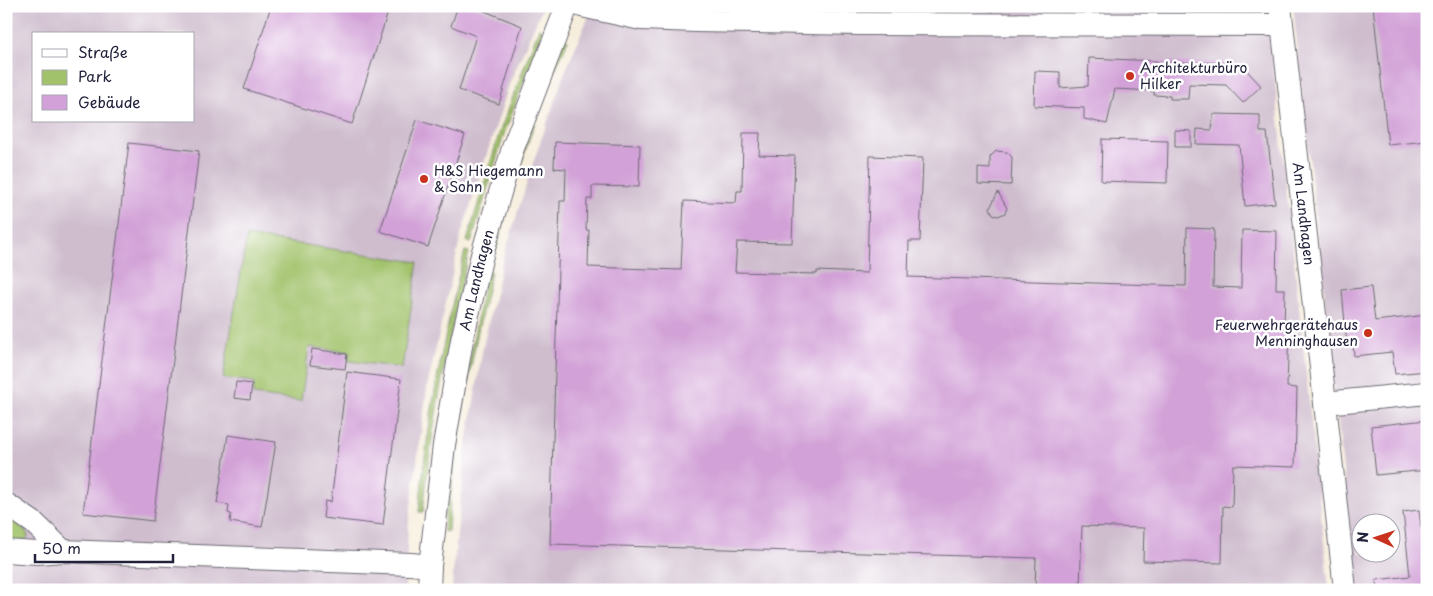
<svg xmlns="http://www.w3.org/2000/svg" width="1433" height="596" viewBox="0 0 1433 596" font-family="'Playpen Sans',sans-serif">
<rect width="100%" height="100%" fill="#fff"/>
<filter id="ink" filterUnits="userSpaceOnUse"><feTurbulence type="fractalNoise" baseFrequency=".02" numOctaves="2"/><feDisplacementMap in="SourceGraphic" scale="10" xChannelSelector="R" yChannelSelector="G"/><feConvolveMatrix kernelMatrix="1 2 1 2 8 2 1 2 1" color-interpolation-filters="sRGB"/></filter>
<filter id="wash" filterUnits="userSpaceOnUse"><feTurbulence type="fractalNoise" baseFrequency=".0096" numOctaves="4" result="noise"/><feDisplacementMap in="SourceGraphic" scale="20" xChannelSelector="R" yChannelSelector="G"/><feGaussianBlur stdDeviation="1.12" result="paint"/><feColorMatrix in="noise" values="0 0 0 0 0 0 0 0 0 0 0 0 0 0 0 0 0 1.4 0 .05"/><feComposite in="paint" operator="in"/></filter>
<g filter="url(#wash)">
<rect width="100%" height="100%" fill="#f6eddb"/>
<g fill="#cfbdce" fill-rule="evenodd">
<path d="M6,6H543L510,82L461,235L427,388L408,529L405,590H6ZM34,34H194V121H34Z"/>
<path d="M593,6H1267L1329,590H452L453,573L466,449L483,347L502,262L535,157L565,72Z"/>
<path d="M1293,6H1427V590H1356ZM1360,524H1390V554H1360Z"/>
</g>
<g fill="#a1c26b" stroke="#627253">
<path d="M539,28L543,31L504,134L471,243L467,241L500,131Z"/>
<path d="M563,37L568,40C538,107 515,178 496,250L492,248L502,211Z"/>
<path d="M247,236L418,262L402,368L349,361V352L309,347L301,401L253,395L254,382L223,378Z"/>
<path d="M465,251L469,252C448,338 432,424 423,512H419C427,424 443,337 465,251Z"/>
<path d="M486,270L491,272C477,333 465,393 456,455C453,481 449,506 448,531L444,532L447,485Z"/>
<path d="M6,515C14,520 23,527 28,535L26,540L23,541H6Z"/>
</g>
<g id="blocks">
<g fill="#d2a1d7">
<path d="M271,6H390L352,124L244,89Z"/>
<path d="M458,6H472L522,26L499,104L459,90L476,36L451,26Z"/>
<path d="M1373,6H1427V141L1388,145Z"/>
<path d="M1089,58L1156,61V62L1240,63L1261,86L1243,103L1226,85L1189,84L1188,99H1170V96L1154,95V91L1115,89L1107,124L1084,119V108L1034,106L1035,71L1060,72V88L1088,86Z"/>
<path d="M1213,114L1260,115V132H1267L1275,203L1245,206L1239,145L1196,144L1197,129L1212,130Z"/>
<path d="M417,120L465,135L428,247L380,231Z"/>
<path d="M1175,130L1191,131V147H1175Z"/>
<path d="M743,133H760L759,155L795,156L792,243L737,242L735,272L817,274V271L867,273L870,156L923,158L920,241H909L908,277L1186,286L1187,228L1214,229L1213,287L1241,288L1242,230L1277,231L1276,289H1285L1284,328H1289L1287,387L1297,388L1295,467L1233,465L1232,507L1223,506L1222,563L1143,561L1144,528L1082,526L1080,590H1035L1036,558L550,544L560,201H565L566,169L554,168L555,142L640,145L639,187L592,186V199H587L586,230H589L588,267L681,270L684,201L736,203L737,191H742Z"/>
<path d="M1102,139L1168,141L1167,183L1101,181Z"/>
<path d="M129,143L199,151L153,521L83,513Z"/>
<path d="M996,151L1007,152L1012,157L1011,185L978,184V168L990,169V157Z"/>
<path d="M998,192L1007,208L1005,213L998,216L993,214L990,208Z"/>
<path d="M1371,287L1375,321L1427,315V371L1395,374L1392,352L1354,356L1353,345L1347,346L1342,290Z"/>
<path d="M312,349L347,354L345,369L310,365Z"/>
<path d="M347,372L401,379L383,525L323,518L325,501L331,502Z"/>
<path d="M236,382L252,384L250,400L234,398Z"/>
<path d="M1427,420V470L1376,475L1371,426Z"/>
<path d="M228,435L276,442L262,527L230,522L231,514L228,513L229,505L217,503Z"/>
<path d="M1419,510L1421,527H1427V590H1377L1376,580L1410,576L1403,512Z"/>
</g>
</g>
</g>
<g filter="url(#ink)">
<use href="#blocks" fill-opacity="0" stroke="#6c6973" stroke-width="1"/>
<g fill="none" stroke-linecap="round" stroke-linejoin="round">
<defs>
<g id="minor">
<path d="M582,6L641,19L696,21L860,24L1281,25"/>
<path id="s1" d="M1280,6L1325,403L1345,590"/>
<path d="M1325,403L1427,393"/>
<path d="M6,504L34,523L63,551"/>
<path d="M6,551L37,553L63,551L411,564L430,566"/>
<path id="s2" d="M429,590L430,566L444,445L462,340L482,255L513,148L567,6"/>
</g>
</defs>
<use href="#minor" stroke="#6c6973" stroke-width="24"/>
<use href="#minor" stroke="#fff" stroke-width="22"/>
</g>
</g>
<g fill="#c8321e" stroke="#fff" stroke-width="2">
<circle cx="1130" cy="76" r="5"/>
<circle cx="424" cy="179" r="5"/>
<circle cx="1368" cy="333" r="5"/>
</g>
<g text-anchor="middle" stroke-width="5" stroke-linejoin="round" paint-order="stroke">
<g font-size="14" fill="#22223b" stroke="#fff" text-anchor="start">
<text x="1140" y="73">Architekturbüro<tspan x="1140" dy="16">Hilker</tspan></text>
<text x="434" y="176">H&amp;S Hiegemann<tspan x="434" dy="16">&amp; Sohn</tspan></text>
<text x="1358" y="330" text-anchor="end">Feuerwehrgerätehaus<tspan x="1358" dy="16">Menninghausen</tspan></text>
</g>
<g font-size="14" fill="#22223b" stroke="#fff">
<text dy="5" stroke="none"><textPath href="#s1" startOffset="209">Am Landhagen</textPath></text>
<text dy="5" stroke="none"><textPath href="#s2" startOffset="314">Am Landhagen</textPath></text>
</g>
</g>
<rect width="1433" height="596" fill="none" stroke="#fff" stroke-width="25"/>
<rect x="32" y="32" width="162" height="90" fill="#ffffff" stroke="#a7a7b1"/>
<rect x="42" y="49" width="25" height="8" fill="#ffffff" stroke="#a7a7b1"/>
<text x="78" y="58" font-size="15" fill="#22223b">Straße</text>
<rect x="42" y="70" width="25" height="15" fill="#a1c26b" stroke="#a7a7b1"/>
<text x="78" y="82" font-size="15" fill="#22223b">Park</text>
<rect x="42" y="95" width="25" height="15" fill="#d2a1d7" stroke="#a7a7b1"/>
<text x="78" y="108" font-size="15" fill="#22223b">Gebäude</text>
<g transform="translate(1376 538) rotate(273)"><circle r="24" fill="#ffffff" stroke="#a7a7b1"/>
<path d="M0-4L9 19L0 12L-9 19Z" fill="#c8321e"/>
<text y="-8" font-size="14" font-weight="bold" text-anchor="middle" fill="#22223b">N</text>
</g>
<path d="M35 554v8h138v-8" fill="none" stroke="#22223b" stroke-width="2.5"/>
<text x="42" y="554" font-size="15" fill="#22223b" stroke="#ffffff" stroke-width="4" paint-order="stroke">50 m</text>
</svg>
